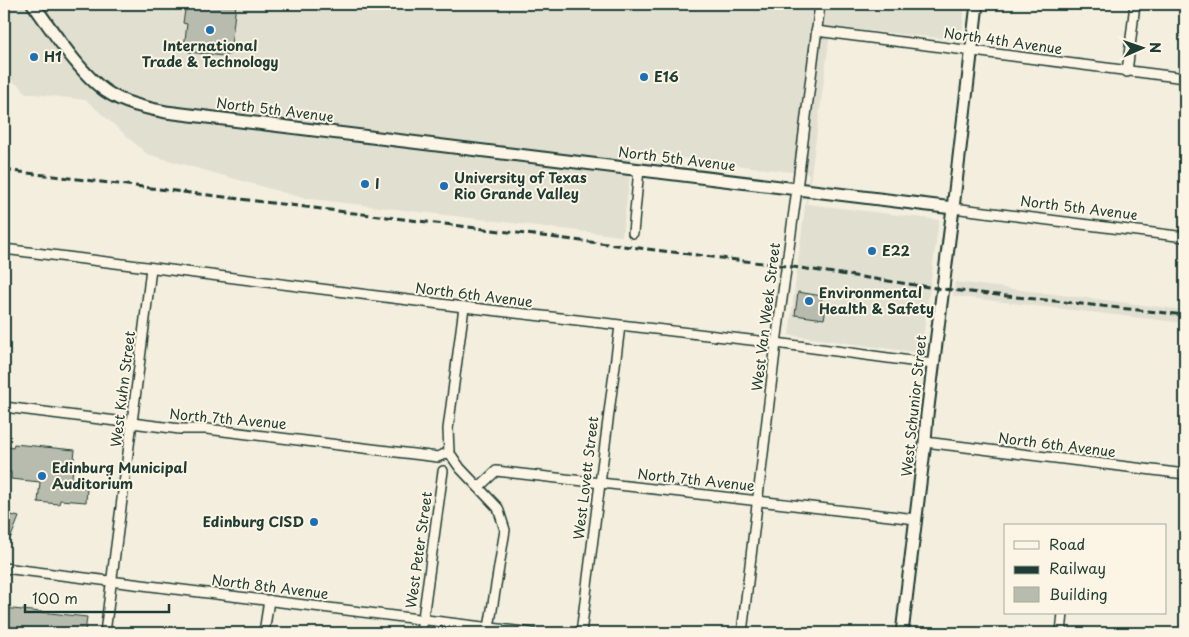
<svg xmlns="http://www.w3.org/2000/svg" width="1189" height="637" viewBox="0 0 1189 637" font-family="'Playpen Sans',sans-serif">
<rect width="100%" height="100%" fill="#f3eede"/>
<filter id="ink" filterUnits="userSpaceOnUse"><feTurbulence type="fractalNoise" baseFrequency=".02" numOctaves="2"/><feDisplacementMap in="SourceGraphic" scale="10" xChannelSelector="R" yChannelSelector="G"/><feConvolveMatrix kernelMatrix="1 2 1 2 8 2 1 2 1" color-interpolation-filters="sRGB"/></filter>
<g filter="url(#ink)">
<g fill="#e1dfd0">
<path d="M4,4H965L961,40L831,27L807,204L939,220L921,353L789,335L809,174L633,152L622,236L303,198L147,154L86,100L26,93L20,86L4,76Z"/>
<path d="M955,282L1185,310V323L953,296Z"/>
</g>
<g fill="#b8bcae" stroke="#1f3d34">
<path d="M186,4H236L230,54L223,56L189,52L184,48L187,24L183,23Z"/>
<path d="M798,292L822,296L821,307L826,308L824,319L795,315Z"/>
<path d="M14,444L75,450L71,486L87,488L86,502L60,500L59,504L38,502L40,482L11,479V472H6L8,447L13,448Z"/>
<path d="M4,513L19,517L11,537L4,536Z"/>
<path d="M4,608L87,617L85,633H4Z"/>
</g>
<g fill="none" stroke-linecap="round" stroke-linejoin="round">
<defs>
<g id="street">
<path d="M816,31L1185,78"/>
<path d="M1127,72L1135,4"/>
<path d="M953,208L1185,237"/>
<path d="M633,233L639,169"/>
<path d="M4,249L464,307L776,343L933,364"/>
<path d="M464,307L448,429L449,452L460,468L498,508L505,530L489,628"/>
<path d="M4,407L180,429H207L438,457L449,452"/>
<path d="M925,442L1185,474"/>
<path d="M479,487L496,471L916,519"/>
<path d="M4,568L532,633"/>
<path d="M105,633C120,511 137,390 151,268"/>
<path d="M264,633L269,600"/>
<path d="M421,633L443,471"/>
<path d="M581,633L620,326"/>
<path d="M742,633L776,343L797,189L820,4"/>
<path d="M1061,633L1063,613"/>
</g>
<g id="secondary">
<path d="M33,4C52,30 81,75 107,92C125,104 146,108 166,112L953,208"/>
<path d="M902,633L925,442L927,415L953,208L977,4"/>
</g>
</defs>
<use href="#street" stroke="#1f3d34" stroke-width="12"/>
<use href="#secondary" stroke="#1f3d34" stroke-width="15"/>
<use href="#street" stroke="#fcf5e5" stroke-width="9"/>
<use href="#secondary" stroke="#fcf5e5" stroke-width="11"/>
<path stroke="#1f3d34" stroke-width="3" stroke-dasharray="8 4" stroke-linecap="butt" d="M4,170L786,266L942,289L1185,315"/>
</g>
</g>
<g fill="#1f6fb2" stroke="#fcf5e5" stroke-width="2">
<circle cx="210" cy="30" r="5"/>
<circle cx="34" cy="57" r="5"/>
<circle cx="644" cy="77" r="5"/>
<circle cx="365" cy="184" r="5"/>
<circle cx="444" cy="186" r="5"/>
<circle cx="872" cy="251" r="5"/>
<circle cx="809" cy="301" r="5"/>
<circle cx="42" cy="476" r="5"/>
<circle cx="314" cy="522" r="5"/>
</g>
<g text-anchor="middle" stroke-width="4" stroke-linejoin="round" paint-order="stroke">
<g font-size="14" fill="#1f3d34" stroke="#fcf5e5">
<text transform="translate(1003 41) rotate(8)" y="5">North 4th Avenue</text>
<text transform="translate(275 110) rotate(7)" y="5">North 5th Avenue</text>
<text transform="translate(677 159) rotate(7)" y="5">North 5th Avenue</text>
<text transform="translate(1079 208) rotate(7)" y="5">North 5th Avenue</text>
<text transform="translate(474 295) rotate(7)" y="5">North 6th Avenue</text>
<text transform="translate(766 317) rotate(-83)" y="5">West Van Week Street</text>
<text transform="translate(123 389) rotate(-83)" y="5">West Kuhn Street</text>
<text transform="translate(914 406) rotate(-84)" y="5">West Schunior Street</text>
<text transform="translate(228 419) rotate(5)" y="5">North 7th Avenue</text>
<text transform="translate(1057 445) rotate(7)" y="5">North 6th Avenue</text>
<text transform="translate(586 478) rotate(-83)" y="5">West Lovett Street</text>
<text transform="translate(696 480) rotate(6)" y="5">North 7th Avenue</text>
<text transform="translate(419 550) rotate(-82)" y="5">West Peter Street</text>
<text transform="translate(270 587) rotate(7)" y="5">North 8th Avenue</text>
</g>
<g font-size="14" font-weight="bold" fill="#1f3d34" stroke="#fcf5e5" text-anchor="start">
<text x="210" y="51" text-anchor="middle">International<tspan x="210" dy="16">Trade &amp; Technology</tspan></text>
<text x="44" y="62">H1</text>
<text x="654" y="82">E16</text>
<text x="454" y="183">University of Texas<tspan x="454" dy="16">Rio Grande Valley</tspan></text>
<text x="375" y="189">I</text>
<text x="882" y="256">E22</text>
<text x="819" y="298">Environmental<tspan x="819" dy="16">Health &amp; Safety</tspan></text>
<text x="52" y="473">Edinburg Municipal<tspan x="52" dy="16">Auditorium</tspan></text>
<text x="304" y="527" text-anchor="end">Edinburg CISD</text>
</g>
</g>
<rect width="1189" height="637" fill="none" stroke="#fcf5e5" stroke-width="20"/>
<rect x="10" y="10" width="1169" height="617" fill="none" stroke="#1f3d34" stroke-width="2" filter="url(#ink)"/>
<rect x="1004" y="524" width="162" height="90" fill="#fcf5e5" stroke="#a4ab9e"/>
<rect x="1014" y="541" width="25" height="8" fill="#fcf5e5" stroke="#a4ab9e"/>
<text x="1049" y="550" font-size="15" fill="#1f3d34">Road</text>
<rect x="1014" y="566" width="25" height="8" fill="#1f3d34" stroke="#a4ab9e"/>
<text x="1049" y="574" font-size="15" fill="#1f3d34">Railway</text>
<rect x="1014" y="587" width="25" height="15" fill="#b8bcae" stroke="#a4ab9e"/>
<text x="1049" y="600" font-size="15" fill="#1f3d34">Building</text>
<g transform="translate(1142 48) rotate(88)" stroke="#fcf5e5" stroke-width="4" paint-order="stroke">
<path d="M0-4L9 19L0 12L-9 19Z" fill="#1f3d34"/>
<text y="-8" font-size="14" font-weight="bold" text-anchor="middle" fill="#1f3d34">N</text>
</g>
<path d="M25 604v8h144v-8" fill="none" stroke="#1f3d34" stroke-width="2.5"/>
<text x="32" y="604" font-size="15" fill="#1f3d34" stroke="#fcf5e5" stroke-width="4" paint-order="stroke">100 m</text>
</svg>
